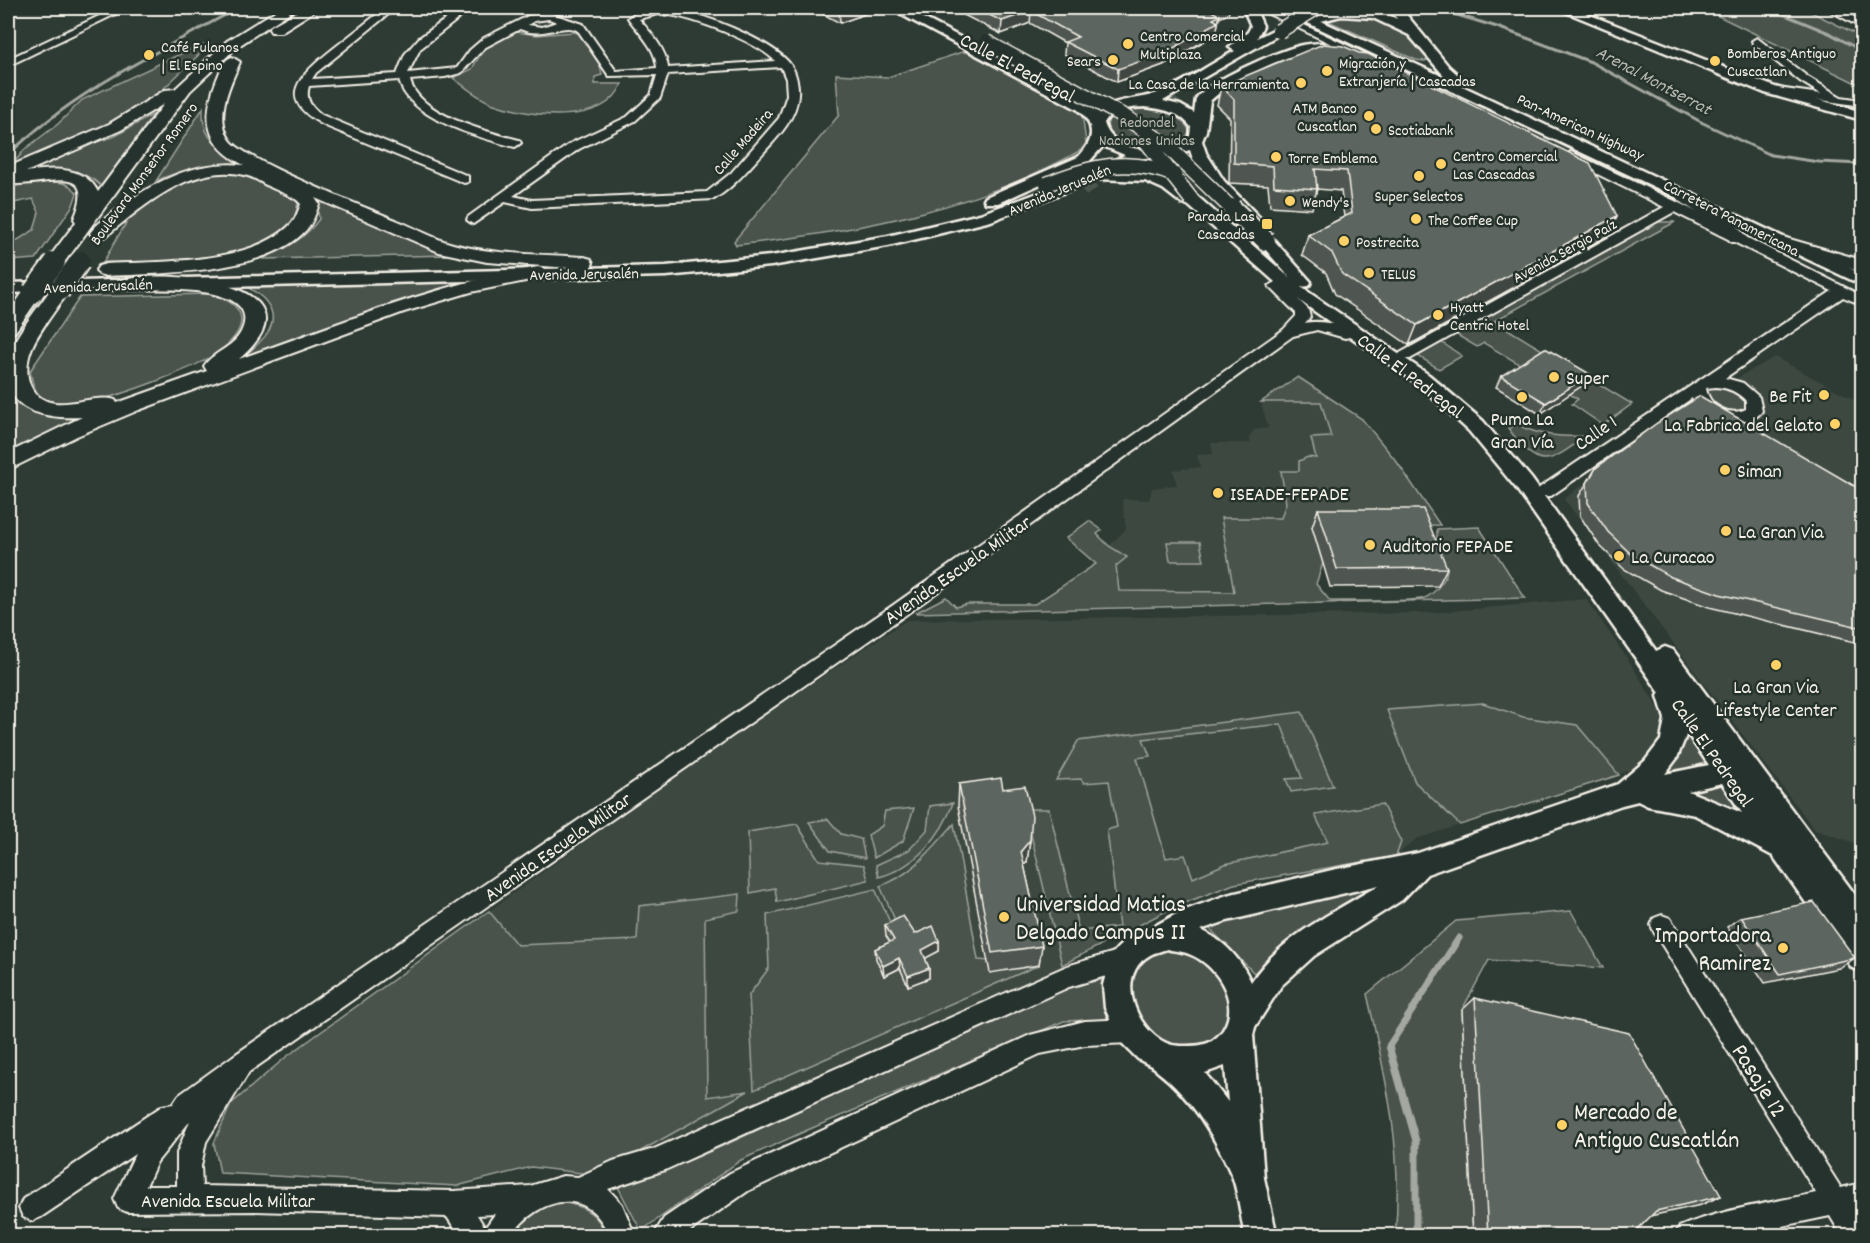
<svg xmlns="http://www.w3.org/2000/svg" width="1870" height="1243" viewBox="0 0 1870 1243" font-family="Dekko,sans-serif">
<rect width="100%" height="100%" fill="#2e3b34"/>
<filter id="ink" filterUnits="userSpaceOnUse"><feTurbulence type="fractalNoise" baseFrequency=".0167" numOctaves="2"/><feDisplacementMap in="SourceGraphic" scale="12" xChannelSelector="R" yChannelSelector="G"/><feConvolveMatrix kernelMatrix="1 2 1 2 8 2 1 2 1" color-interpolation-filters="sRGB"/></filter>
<g filter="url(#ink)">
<g fill="#3c4841">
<path d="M1775,357L1862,404V845L1815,830L1564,499L1673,414Z"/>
<path d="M1261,402H1321L1331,437L1316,458L1299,471H1281L1286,503L1281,518L1235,592L1118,591L1116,566L1109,546L1126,529L1122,499L1149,500L1152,488L1177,485L1173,470L1201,467L1197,455L1213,454L1211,443H1251L1249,437L1254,430L1268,428Z"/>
<path d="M1586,599L1631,664L1662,715L1659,745L1646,762L1619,775L1577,725L1523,717L1483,703L1415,782L1460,825L1416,839L1396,856L1234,884L1174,907L979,1010L598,1175L531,1167L457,1186L220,1173L214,1143L231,1104L286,1057L660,788L776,708L907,620L1429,613Z"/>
</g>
<g fill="#48524c" stroke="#9ea29a" stroke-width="1.5">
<path d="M1702,8H1803L1862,37V86Z"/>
<path d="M1340,15H1367L1407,33L1428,59L1425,61L1416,60L1326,20Z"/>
<path d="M516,32L537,35L574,32L582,34L599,61L602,75L595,77V84H622C604,128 526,116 491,103C477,97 465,87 453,78L472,69C481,51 494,34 516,32Z"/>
<path d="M210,44L158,94L128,116L12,165L25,149L58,124L82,100L195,47Z"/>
<path d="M962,52L971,53L1082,113L1086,143L1081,150C980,209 851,232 736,245L734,241L839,115L836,74L888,77Z"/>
<path d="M203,108C201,144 222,145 245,164C213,164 186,167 156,181Z"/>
<path d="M1147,109C1163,112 1181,114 1189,130L1188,137L1182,143C1155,149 1123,157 1106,129L1109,119L1128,110Z"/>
<path d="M154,114L101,186C79,163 43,171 14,173L75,148L113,137Z"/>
<path d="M215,172L255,176L298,201C295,270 152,261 103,262C113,247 121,228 133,214C152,191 186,178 215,172Z"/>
<path d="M48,182C60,182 69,182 77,193L73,205L36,259L8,261V246L34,230L39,212L33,199L8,204V188L31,183Z"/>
<path d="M316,196L438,250L453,255L262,259C286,248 304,240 319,219Z"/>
<path d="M1657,222H1675L1494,321L1632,404L1603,425L1572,404L1578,399L1484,343L1477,347L1455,334Z"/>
<path d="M466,281L379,307L225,369C259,347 300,317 247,287Z"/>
<path d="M209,294C246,303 252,325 221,350C199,368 110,400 80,404C72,404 51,403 44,399C34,393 32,381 30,371L80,297Z"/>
<path d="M1441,342L1462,356L1439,369L1418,356Z"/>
<path d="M1298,377L1362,419L1397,462L1440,525L1312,527L1323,563L1316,584L1330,601C1344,601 1417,602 1425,598C1435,593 1446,580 1447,570L1437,555V529L1479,527L1525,598L915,613L946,597L956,607L967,604H1035L1096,564L1066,538L1089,521L1102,530L1097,534L1109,546L1127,557L1116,566L1119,591L1234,592L1221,518H1281L1286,503L1281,471H1299V461L1308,457L1316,458L1311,438L1331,437L1321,402H1261Z"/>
<path d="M1709,386L1730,388L1747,399L1748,407C1736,416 1724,410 1712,405L1705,389Z"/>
<path d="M12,393L19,403L34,411H105L29,444L8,457V400Z"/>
<path d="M1518,425C1540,436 1561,437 1586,436C1547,465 1539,471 1508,428Z"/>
<path d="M1200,542L1204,561H1170L1167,542Z"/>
<path d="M1483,703L1523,717L1577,725L1619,775L1460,825L1415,782L1387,710Z"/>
<path d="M1302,712L1333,786L1291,792L1286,779L1302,778L1281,724L1143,739L1150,756L1137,758L1166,858L1185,855L1193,878L1225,864L1328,842L1315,815L1382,804L1401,842L1396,856L1234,884L1174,907L1062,965L1025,809H1049L1079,931L1119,927L1107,830L1117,827L1109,781L1084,783L1081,779L1056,780L1078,741Z"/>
<path d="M1685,727L1707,762L1662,776Z"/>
<path d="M1724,781L1751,820L1670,789Z"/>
<path d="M953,803C942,836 914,868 879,877L876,865L909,850L927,830L930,806Z"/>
<path d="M914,808L903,841L874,858L868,835L882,826L885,811Z"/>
<path d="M828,819L841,834L861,839L865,858L830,851L809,822Z"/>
<path d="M797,824L819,860L864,865L868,880L777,902L775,888L750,893L748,832Z"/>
<path d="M954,824L978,960L1039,965L754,1090L749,995L769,968L767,915L875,889L894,931V951L877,959L884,976L900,968L908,985L916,944L899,929L880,886C913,875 932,848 954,824Z"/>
<path d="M1373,886L1296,937L1254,973L1210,929L1252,912Z"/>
<path d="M740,894L739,911L705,918L707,1097L748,1091L598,1175L531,1167L457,1186L220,1173L214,1143L231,1104L286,1057L489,911L517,945L637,940L639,906Z"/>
<path d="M1571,911L1603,968L1489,960L1462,1010L1473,1235H1395C1404,1154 1385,1073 1367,994L1456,921Z"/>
<path d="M1159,946L1194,947L1233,986L1227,1037L1177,1053L1142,1033L1126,981L1132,965Z"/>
<path d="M1107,979L1116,1019L1064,1021L810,1129L741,1160L641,1231L618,1187C705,1158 786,1116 869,1077C936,1045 1005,1016 1073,985Z"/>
<path d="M561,1202C581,1205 600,1214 605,1235L505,1236L542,1205Z"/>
</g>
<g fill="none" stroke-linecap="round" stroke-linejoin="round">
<g stroke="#a4a8a0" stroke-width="3">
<path d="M1434,8L1497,27L1591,62L1703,123L1771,155L1819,162L1862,164"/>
<path d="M1768,8L1829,33L1862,51"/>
<path d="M8,155C76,89 157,53 238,8"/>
</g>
<path stroke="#a4a8a0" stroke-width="7" d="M1416,1236V1141L1389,1046L1459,938"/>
<path stroke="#4c564f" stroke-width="14" stroke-dasharray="14 7" stroke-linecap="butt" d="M1082,190L1132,156L1146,132L1177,99"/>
<defs>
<g id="minor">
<path d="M116,8H128L8,66V59Z"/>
<path d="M385,8H396L316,73L312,79L397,74L405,54L419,38L462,8H472L420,49L408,73L457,68L470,50L484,38L528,16L549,13L583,24L616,71L657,68C656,48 639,33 628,18C637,11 656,7 667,8C696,10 773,41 790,64C795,70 799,84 798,94C797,117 779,136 764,152C748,169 734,187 714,199L532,208L505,202L473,224L467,220L468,217L571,143L627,117L651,95L657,75L609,76L579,32C567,20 543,40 520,29L484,48L461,73L445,77L410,80C418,115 488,132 519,140L521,143L515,147C481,138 408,119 399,80L309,86C305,100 311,107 322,115L468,176V182L464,183L328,127C272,100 299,76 334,48C351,35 368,21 385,8ZM658,14C685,14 757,41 775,61L668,68C666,49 651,33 639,19ZM549,19L557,22L542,27L528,25L534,21ZM781,67L786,79L787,95L779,118L731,173L707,192L532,200L513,196L579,149L635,121L660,98L668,74Z"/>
<path d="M1256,8H1268L1370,56L1369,58H1361Z"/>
<path d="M1825,8H1837L1862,21V28Z"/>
<path d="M1757,38L1808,77L1841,97L1862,100V106L1766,92L1764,90L1770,87L1821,94L1800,81L1753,43L1752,41Z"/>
<path d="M1571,152L1679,203L1862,296V305L1843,297L1725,378L1743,383L1759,397L1762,411C1747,432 1701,420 1692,398L1551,496H1539L1537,492L1539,488L1832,291L1674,212L1410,359H1400L1398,356L1400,353L1664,207L1567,159L1565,156ZM1716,387C1729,388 1738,392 1746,401V409C1730,417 1708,406 1706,388Z"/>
<path d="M1276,282L1281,283L1308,309L1310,317L1305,323C1319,320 1342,323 1352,334L1350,337L1345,338L1317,330L1293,336L904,616L249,1072L206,1142L201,1166L202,1186L454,1191L530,1186L563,1176L578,1177L613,1161L654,1149L1067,966L1125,949L1133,952L1136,960L1133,968L1069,987L665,1170L608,1189L622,1204L635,1236H609C589,1184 538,1197 511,1236H460L447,1217L256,1211L127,1212L118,1208L114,1199L135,1154L41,1217L32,1221L23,1217L19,1208L23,1199L162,1106L173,1104L179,1095L233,1056L892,606L1283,330L1296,316V313L1269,286ZM190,1121L177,1153V1186H146L157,1162ZM495,1214L485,1228L477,1215Z"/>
<path d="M1662,915L1670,918L1841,1188L1862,1183V1209L1856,1210L1862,1221V1236H1842L1830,1216L1782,1226L1786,1236H1758L1756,1231L1737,1236H1675L1679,1227C1722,1209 1770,1203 1816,1193L1654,932L1651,925L1654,918Z"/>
<path d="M1130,1019L1138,1023L1142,1031L1138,1039L1130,1043L1085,1045L1040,1054L748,1191L683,1236H653L664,1218L730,1173L1030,1035L1085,1021Z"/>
</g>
<g id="major">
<path d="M889,8H904L1087,103L1098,112C1114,97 1140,101 1160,92C1186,82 1210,64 1235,51L1229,47L1248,32L1251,26L1243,8H1255L1263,26L1257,38L1279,27L1285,31L1163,101L1180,105L1194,113C1195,109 1195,103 1196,99C1205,82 1284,48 1303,45C1319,42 1335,43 1350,47L1352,50C1345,57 1314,50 1302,53C1275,60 1230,82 1210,101L1206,131L1202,141L1206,153L1224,181L1260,218L1262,221L1260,224H1248C1227,202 1199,181 1190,150L1173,155L1144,158L1118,170C1138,169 1158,173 1176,183C1183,188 1188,194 1197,196L1291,279L1258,241L1260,238H1272L1311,282L1309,286L1301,287L1429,375L1483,421L1531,478L1656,651L1665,647L1673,650L1862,904V971L1852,968L1773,856L1695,815L1648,806L1638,801L1622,805L1427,874L1402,900L1314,956L1281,986L1255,1027L1253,1035L1264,1178L1277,1236H1245C1241,1219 1238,1190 1232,1176C1214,1135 1193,1099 1157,1071L1155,1068L1138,1059L1120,1041L1105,1008L1103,985L1109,963L1113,953L1129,936L1151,928L1180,912L1227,895L1332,870L1418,853L1618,784L1645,761L1661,740L1665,719L1658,696L1660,693L1516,488L1469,431L1416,383L1283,289L1188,205L1181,203L1163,189L1145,181L1098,179L991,221L888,246L771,266L666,276L184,288L178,287L175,283L178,279L184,278L666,266L771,256L888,236L980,214L1066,183L1125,155L1103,146L1088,163L998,203H986L984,200L986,197L1078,157C1095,140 1096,125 1077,109ZM1145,107C1163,109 1180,112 1191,127L1190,136C1166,155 1114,157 1104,123C1113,108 1129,108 1145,107ZM1687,733L1709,765L1665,774L1677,758ZM1722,783L1742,813L1688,791ZM1379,885C1335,912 1280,937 1251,982C1240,958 1225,941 1200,930L1227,921ZM1167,949C1174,951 1183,951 1189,954C1219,965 1244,1008 1219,1035C1210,1045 1199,1046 1186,1046C1182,1046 1177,1046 1172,1045C1138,1036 1112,976 1150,955C1155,952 1162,951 1167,949ZM1225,1066L1228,1102L1205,1073Z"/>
<path d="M1276,8H1291L1312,17C1335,2 1373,7 1397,19L1389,8H1401L1449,67L1465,81L1460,85L1862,274V285ZM1341,16L1373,18L1409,35L1446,78L1321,21Z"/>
<path d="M1556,8H1572L1775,87L1862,112V120L1765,93Z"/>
<path d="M151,279L157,280L160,284L157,288L8,293V283Z"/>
</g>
<g id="highway">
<path d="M280,8H296L237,47L190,91L62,266H48L46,262L76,222L74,219C101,157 36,190 8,183V167L109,124L165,90L175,89L227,41ZM164,104L98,192C85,165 51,168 26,172L121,130Z"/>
<path d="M303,8H319L281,32H271L269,29L271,26Z"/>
<path d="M232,57L240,62C230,85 214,116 230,140C245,161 367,208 398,221C416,228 434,239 453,244C495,255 541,254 584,257L591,259L593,263L591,267L584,269L487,262L439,252L315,198L319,204C316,212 313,223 307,229C269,274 161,273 106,276L99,274L96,270L99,266L106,264C159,261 251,265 291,224C296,219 298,211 301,204L297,200C288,194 278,191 268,186C262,183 255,178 248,176C195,160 143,206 105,237H93L90,233C97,223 109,216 118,209C156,180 196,160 244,165C204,145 202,117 217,79C221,71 222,60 232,57Z"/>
<path d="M1686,192L1692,193L1734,222L1747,238L1745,242H1731L1722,230L1680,201L1677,197L1680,193Z"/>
<path d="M1786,238L1862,260V272L1779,248L1777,244L1779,240Z"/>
<path d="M538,267L545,269L548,273L545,277L471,292L404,312L139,410L77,436L8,470V453L82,417C52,419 8,414 8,376C8,369 6,359 9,353C18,331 39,307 52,287H66L69,291C58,307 37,333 31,350C23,372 27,399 55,403C74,405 98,395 115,400L117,403L207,371L204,366C213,352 233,348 241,332C265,282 156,290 131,290L124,288L121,284L124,280C171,268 326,285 239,359C338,324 433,285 538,267Z"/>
<path d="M33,286L40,288L43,292L15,332L8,334V314L26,288Z"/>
</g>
</defs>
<use href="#minor" stroke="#f4f1e8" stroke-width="4"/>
<use href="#major" stroke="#f4f1e8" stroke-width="5"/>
<use href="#highway" stroke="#f4f1e8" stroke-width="4"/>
<use href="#minor" fill="#26332d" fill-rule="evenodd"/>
<use href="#major" fill="#26332d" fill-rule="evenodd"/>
<use href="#highway" fill="#26332d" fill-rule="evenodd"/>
<defs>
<g id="major-bridge-far1">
<path d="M1279,31L1316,8"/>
<path d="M986,42L1125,117L1165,144L1233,210"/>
<path d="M1146,141L1191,199"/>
<path d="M1047,184C1090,166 1130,157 1175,175"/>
</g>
<path id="major-bridge" d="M1232,208L1266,241"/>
<g id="highway-bridge">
<path d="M59,291L80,261"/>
<path d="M33,292L55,262"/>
</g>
</defs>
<use href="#major-bridge-far1" stroke="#f4f1e8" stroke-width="17" stroke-linecap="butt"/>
<use href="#major-bridge" stroke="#f4f1e8" stroke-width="22" stroke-linecap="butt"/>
<use href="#highway-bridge" stroke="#f4f1e8" stroke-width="24" stroke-linecap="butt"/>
<use href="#major-bridge-far1" stroke="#26332d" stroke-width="14"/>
<use href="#major-bridge" stroke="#26332d" stroke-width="18"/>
<use href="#highway-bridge" stroke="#26332d" stroke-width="20"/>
</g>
<g fill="#4f5751" stroke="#f4f1e8" stroke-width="1.5">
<path d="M570,8H590L588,12H571Z"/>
<path d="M811,8H864L865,14L840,23Z"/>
<path d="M950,8H1230L1228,14L1219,18L1216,34L1163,65L1117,82L1064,54L1065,43L1030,23L1001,34Z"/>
<path d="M1221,86L1617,216L1607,236L1409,345L1335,294L1326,273L1302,255L1308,235L1344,217L1341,191L1317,189L1312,209L1270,206L1268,185L1229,183L1230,118L1217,105Z"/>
<path d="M1590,374L1583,385L1540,414L1496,387L1501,376Z"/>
<path d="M1596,468L1863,491V644L1709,607L1661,590L1624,569L1599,545L1580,516L1579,496Z"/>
<path d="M1318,509L1447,568L1438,586L1330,587L1312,527Z"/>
<path d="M959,784L1003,789L1030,840L1027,862L1024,865L1042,946L1039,965L990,973L958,806Z"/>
<path d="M1741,917L1855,958L1839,968L1765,983L1727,927Z"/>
<path d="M885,925L939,941V951L925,958L929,968V978L908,986L900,968L884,976L876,959L875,949L890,942L886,936Z"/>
<path d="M1475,998L1721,1196L1701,1205L1650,1216L1631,1236H1473L1462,1010Z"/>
</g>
<g fill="#404742" stroke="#f4f1e8" stroke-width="1.5">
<path d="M839,8H864L865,14L840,23Z"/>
<path d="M1217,8H1230L1228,14L1219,18L1216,34L1163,65L1117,82L1118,69L1210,10Z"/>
<path d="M1031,11L1030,23L1001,34L1002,21Z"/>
<path d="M1617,216L1607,236L1409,345L1417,325Z"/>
<path d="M1590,374L1583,385L1540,414L1546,403Z"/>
<path d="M1030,840L1027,862L1018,872L1021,851Z"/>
<path d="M939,941V951L922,960V950Z"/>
<path d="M899,958L900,968L884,976L883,966Z"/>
<path d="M929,968V978L908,986V976Z"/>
</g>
<g fill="#5c655e" stroke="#f4f1e8" stroke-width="1.5">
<path d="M974,8H1217L1210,10L1220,16L1213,19L1218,22L1165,53L1118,69L1065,42L1078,37L1031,11L1002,21Z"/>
<path d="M1323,44L1343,46L1359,53L1368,54L1590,163L1617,216L1417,325L1342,274L1332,253L1308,235L1352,213L1347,171L1315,169L1317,189L1274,186L1273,166L1234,163V99L1221,86Z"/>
<path d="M1545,348L1590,374L1546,403L1501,376Z"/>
<path d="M1700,396L1863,491V628L1719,594L1671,577L1633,556L1608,532L1588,503L1587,483L1596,468L1657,423Z"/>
<path d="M1318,509H1423L1447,568L1337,569Z"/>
<path d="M1001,778L1003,789L1025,786L1032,816L1030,840L1021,851L1042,946L992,953L959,784Z"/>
<path d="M1814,902L1855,958L1780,974L1741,917Z"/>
<path d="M903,916L915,934L933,926L939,941L922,950L929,968L908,976L899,958L883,966L875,949L894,940L885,925Z"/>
<path d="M1475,998L1629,1033L1721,1196L1656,1211L1631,1236H1488Z"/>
</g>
</g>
<g fill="#ffd166" stroke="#26332d" stroke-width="2">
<circle cx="1128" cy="44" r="6"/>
<circle cx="149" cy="55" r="6"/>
<circle cx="1113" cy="60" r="6"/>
<circle cx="1715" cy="61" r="6"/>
<circle cx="1327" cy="71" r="6"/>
<circle cx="1301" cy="83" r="6"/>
<circle cx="1369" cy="116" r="6"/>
<circle cx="1376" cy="129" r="6"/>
<circle cx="1276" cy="157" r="6"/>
<circle cx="1441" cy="164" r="6"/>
<circle cx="1419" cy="176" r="6"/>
<circle cx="1290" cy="201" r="6"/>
<circle cx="1416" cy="219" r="6"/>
<rect x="1261" y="218" width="12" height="12" rx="3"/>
<circle cx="1344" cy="241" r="6"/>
<circle cx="1369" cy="273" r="6"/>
<circle cx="1438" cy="315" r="6"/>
<circle cx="1554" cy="377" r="6"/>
<circle cx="1824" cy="395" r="6"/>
<circle cx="1522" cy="397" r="6"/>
<circle cx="1835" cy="424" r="6"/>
<circle cx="1725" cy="470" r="6"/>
<circle cx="1218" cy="493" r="6"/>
<circle cx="1726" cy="531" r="6"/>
<circle cx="1370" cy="545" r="6"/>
<circle cx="1619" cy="556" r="6"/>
<circle cx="1776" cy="665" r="6"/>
<circle cx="1004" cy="917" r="6"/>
<circle cx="1783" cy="948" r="6"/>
<circle cx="1562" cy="1125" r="6"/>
</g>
<g text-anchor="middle" stroke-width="5" stroke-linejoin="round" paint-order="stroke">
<g font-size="16" fill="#f4f1e8" stroke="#26332d" text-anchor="start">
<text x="1140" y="41">Centro Comercial<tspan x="1140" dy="18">Multiplaza</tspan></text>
<text x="161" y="52">Café Fulanos<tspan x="161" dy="18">| El Espino</tspan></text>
<text x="1727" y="58">Bomberos Antiguo<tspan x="1727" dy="18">Cuscatlan</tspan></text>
<text x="1101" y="66" text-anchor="end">Sears</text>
<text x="1339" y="68">Migración y<tspan x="1339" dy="18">Extranjería | Cascadas</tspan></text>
<text x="1289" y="89" text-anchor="end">La Casa de la Herramienta</text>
<text x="1357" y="113" text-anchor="end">ATM Banco<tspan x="1357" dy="18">Cuscatlan</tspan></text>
<text x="1388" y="135">Scotiabank</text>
<text x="1453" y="161">Centro Comercial<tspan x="1453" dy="18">Las Cascadas</tspan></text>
<text x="1288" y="163">Torre Emblema</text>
<text x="1419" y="201" text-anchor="middle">Super Selectos</text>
<text x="1302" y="207">Wendy's</text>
<text x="1255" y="221" text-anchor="end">Parada Las<tspan x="1255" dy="18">Cascadas</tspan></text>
<text x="1428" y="225">The Coffee Cup</text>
<text x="1356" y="247">Postrecita</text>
<text x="1381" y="279">TELUS</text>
<text x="1450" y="312">Hyatt<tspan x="1450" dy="18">Centric Hotel</tspan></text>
</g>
<g font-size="16" fill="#b8b9b1" stroke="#26332d">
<text x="1147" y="127">Redondel<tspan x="1147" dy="18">Naciones Unidas</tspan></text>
</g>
<g font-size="16" fill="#f4f1e8" stroke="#26332d">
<text transform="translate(1581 126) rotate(25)" y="6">Pan-American Highway</text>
<text transform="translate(742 141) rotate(-49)" y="6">Calle Madeira</text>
<text transform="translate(143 173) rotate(-54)" y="6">Boulevard Monseñor Romero</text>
<text transform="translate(1059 189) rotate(-23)" y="6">Avenida Jerusalén</text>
<text transform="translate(1732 217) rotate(27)" y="6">Carretera Panamericana</text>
<text transform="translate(1564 250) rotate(-29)" y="6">Avenida Sergio Paíz</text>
<text transform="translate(584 273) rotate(-1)" y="6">Avenida Jerusalén</text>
<text transform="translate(98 285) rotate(-2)" y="6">Avenida Jerusalén</text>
</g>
<g font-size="18" font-style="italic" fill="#b8bab2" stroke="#26332d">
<text transform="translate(1654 80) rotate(28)" y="6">Arenal Montserrat</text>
</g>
<g font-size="20" fill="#f4f1e8" stroke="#26332d">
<text transform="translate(1018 67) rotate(28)" y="7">Calle El Pedregal</text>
<text transform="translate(1411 375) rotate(37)" y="7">Calle El Pedregal</text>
<text transform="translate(1595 432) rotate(-35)" y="7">Calle 1</text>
<text transform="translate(957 569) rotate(-35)" y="7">Avenida Escuela Militar</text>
<text transform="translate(1713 752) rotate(55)" y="7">Calle El Pedregal</text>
<text transform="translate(557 846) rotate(-35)" y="7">Avenida Escuela Militar</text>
<text x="228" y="1207">Avenida Escuela Militar</text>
</g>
<g font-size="20" fill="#f4f1e8" stroke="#26332d" text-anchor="start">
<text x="1566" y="384">Super</text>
<text x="1812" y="402" text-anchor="end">Be Fit</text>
<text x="1522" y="425" text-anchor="middle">Puma La<tspan x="1522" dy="23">Gran Vía</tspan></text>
<text x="1823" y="431" text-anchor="end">La Fabrica del Gelato</text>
<text x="1737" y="477">Siman</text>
<text x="1230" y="500">ISEADE-FEPADE</text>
<text x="1738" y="538">La Gran Via</text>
<text x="1382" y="552">Auditorio FEPADE</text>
<text x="1631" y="563">La Curacao</text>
<text x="1776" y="693" text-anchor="middle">La Gran Via<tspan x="1776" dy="23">Lifestyle Center</tspan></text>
</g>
<g font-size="24" fill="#f4f1e8" stroke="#26332d" text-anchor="start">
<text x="1016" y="911">Universidad Matias<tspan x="1016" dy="28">Delgado Campus II</tspan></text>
<text x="1771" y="942" text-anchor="end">Importadora<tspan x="1771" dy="28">Ramirez</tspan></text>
<text x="1574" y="1119">Mercado de<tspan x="1574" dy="28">Antiguo Cuscatlán</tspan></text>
</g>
<g font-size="24" fill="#f4f1e8" stroke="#26332d">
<text transform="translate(1760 1080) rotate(58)" y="8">Pasaje 12</text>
</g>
</g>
<rect width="1870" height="1243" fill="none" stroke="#26332d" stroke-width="30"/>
<rect x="15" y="15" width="1840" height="1213" fill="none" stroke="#f4f1e8" stroke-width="2" filter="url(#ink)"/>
</svg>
